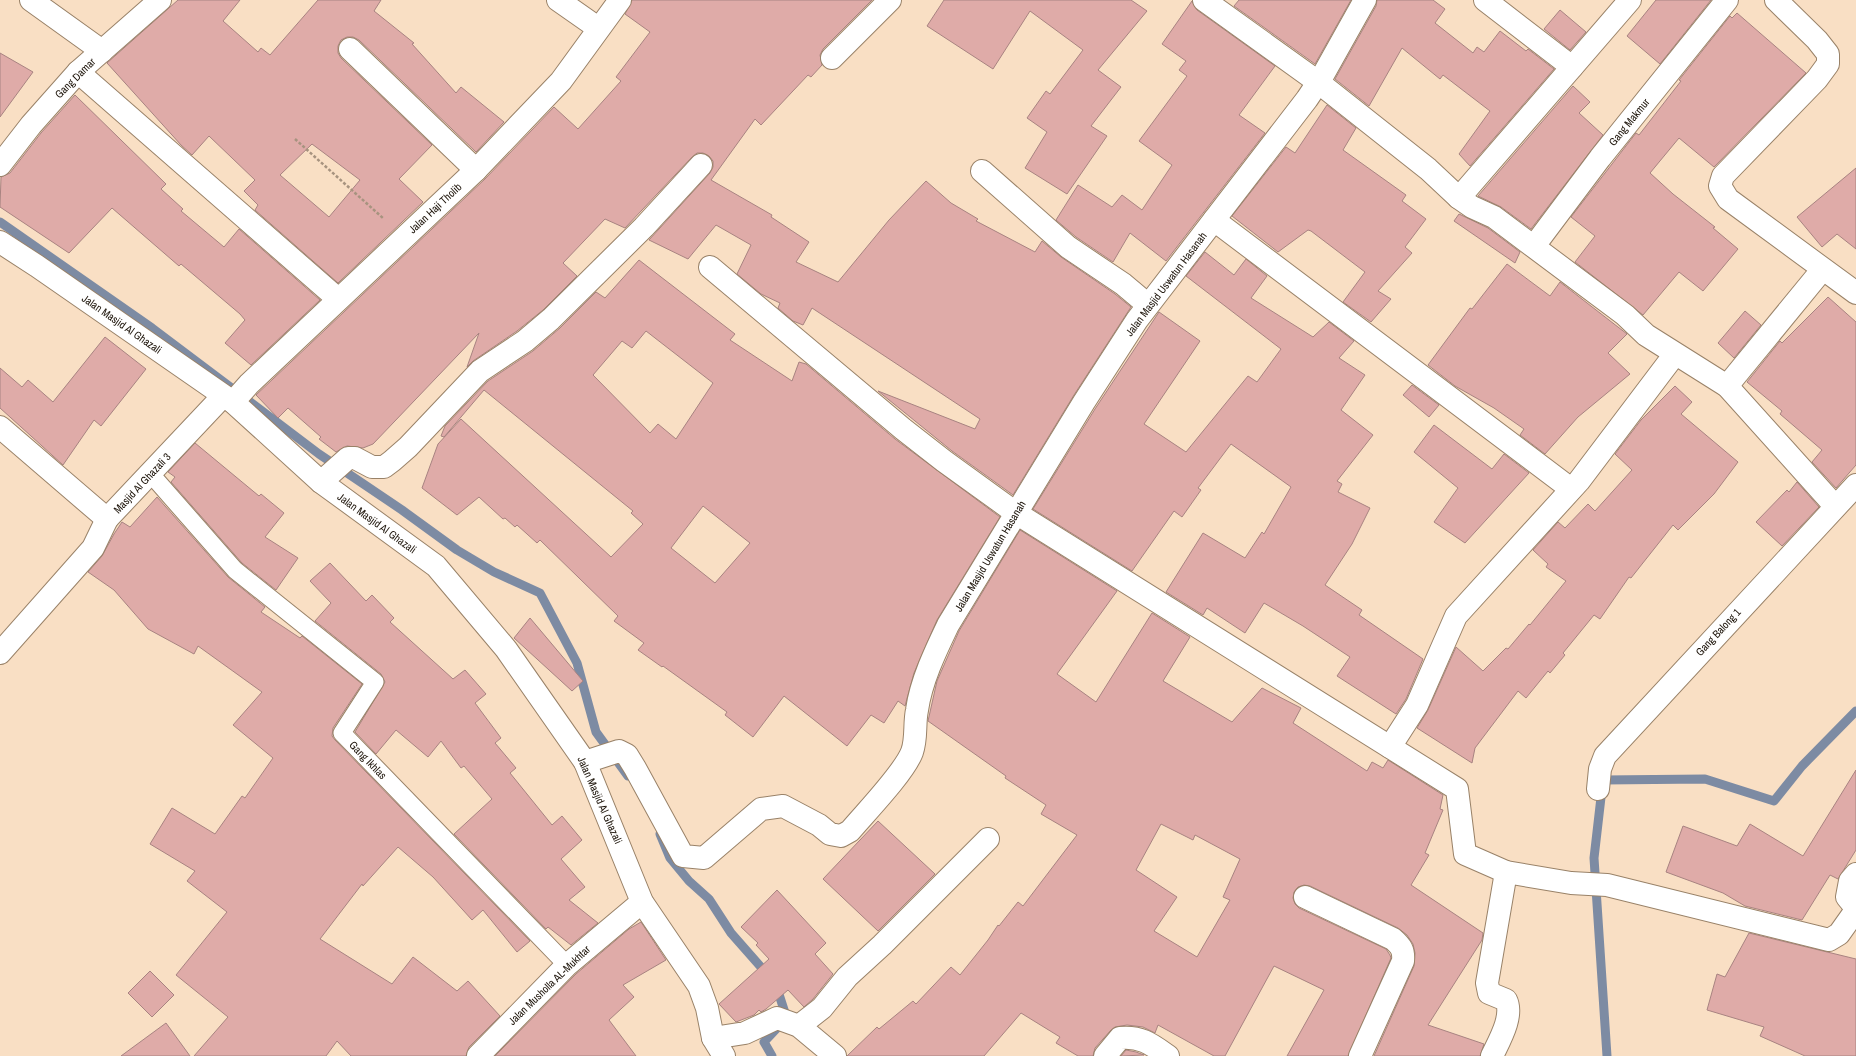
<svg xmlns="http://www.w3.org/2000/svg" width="1856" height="1056" viewBox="0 0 1856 1056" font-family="'Archivo Narrow',sans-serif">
<rect width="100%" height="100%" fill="#f9dfc4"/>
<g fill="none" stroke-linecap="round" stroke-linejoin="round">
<g stroke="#7d8ba3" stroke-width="9">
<path d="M0,222L152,328L319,454L402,510L457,550L494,572L540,593L577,663L596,732L628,776"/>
<path d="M660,834L670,858L689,881L709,899L731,933L768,975"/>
<path d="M772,1056L764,1042L779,1026L785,1013L776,985"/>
<path d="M1607,1056L1594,858L1603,780L1705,779L1774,801L1802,766L1856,711"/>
</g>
</g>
<g fill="#dfaba8" stroke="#a88381" fill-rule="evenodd">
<path d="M178,0H240L223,21L258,52L261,48L270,55L318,0H381L374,11L414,43L412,44L456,93L461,87L504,122L476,152L359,40L353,37H347L341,40L338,46V53L341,58L432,145L399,179L423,202L338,283L255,210L258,205L244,191L255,180L209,136L192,155L181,145L107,63ZM312,144L360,180L329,217L280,175Z"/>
<path d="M632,0H872L823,49L820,55L822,65L811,77L808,75L761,125L755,119L711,180L772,215L771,217L809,242L796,262L838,282L889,220L926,181L951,203L978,219L976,221L1035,252L1042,241L1061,257L1115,294L1131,307L1074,395L1013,495L952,451L878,391L975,429L980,419L812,308L803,325L793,321L778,308L780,303L761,294L737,274L751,245L716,225L688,259L649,240L710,173L713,167V161L709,156L703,153H697L692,157L625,228L605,219L563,263L577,276L543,310L517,331L473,361L467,367L479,333L373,444L363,448L347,446L336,452L319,439L321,437L288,408L278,418L256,395L485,179L554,107L578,129L621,81L616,77L650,32L625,14Z"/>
<path d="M944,0H1131L1147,11L1098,70L1121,87L1091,126L1107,136L1067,194L1025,168L1047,132L1027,118L1046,91L1050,94L1083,50L1030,11L993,69L927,26Z"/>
<path d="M1239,0H1351L1315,64L1234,6Z"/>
<path d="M1377,0H1433L1445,9L1435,23L1473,53L1477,47L1484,52L1500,31L1526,51L1528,49L1554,69L1470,166L1459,154L1490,111L1443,75L1440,79L1402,48L1369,106L1335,79L1376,6Z"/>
<path d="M1656,0H1711L1660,64L1627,36Z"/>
<path d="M1192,1L1197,10L1275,66L1239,115L1265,133L1166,261L1130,233L1113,262L1076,237L1056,220L1078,185L1112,207L1122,195L1142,210L1172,165L1139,141L1187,76L1179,70L1186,61L1162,44Z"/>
<path d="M1560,10L1586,32L1570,50L1544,29Z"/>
<path d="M1737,13L1806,73L1714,167L1679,138L1650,173L1673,194L1715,227L1713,228L1738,249L1703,291L1679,272L1643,315L1575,262L1595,236L1571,217L1636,133L1639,135L1681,81L1679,80L1730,16L1732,18Z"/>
<path d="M0,53L33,72L0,117Z"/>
<path d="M1573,86L1590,102L1579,113L1603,135L1531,229L1501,207L1478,196Z"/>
<path d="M75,95L166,184L161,189L183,209L181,211L224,247L239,229L320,300L251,365L225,343L245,320L240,314L181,264L179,266L112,208L69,253L0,207L1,177L10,173L41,133Z"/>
<path d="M1327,105L1356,128L1343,150L1406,195L1402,201L1426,219L1405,247L1412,253L1378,291L1391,299L1371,322L1343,302L1365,272L1311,231L1308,230L1278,252L1232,216L1286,147L1295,153Z"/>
<path d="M1856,168V249L1837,234L1822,247L1797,217Z"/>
<path d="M1459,214L1488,228L1520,252L1515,263L1454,221Z"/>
<path d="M1205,252L1234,275L1246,259L1267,276L1251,298L1313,337L1329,322L1354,341L1339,358L1365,375L1341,410L1373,435L1337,481L1342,484L1338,492L1370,508L1352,544L1325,585L1362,610L1359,615L1423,659L1406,699L1396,714L1337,676L1350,657L1303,626L1264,603L1245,633L1207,608L1203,615L1166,592L1203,533L1245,558L1262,532L1264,534L1291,487L1231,444L1198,488L1201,490L1182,517L1174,511L1132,571L1033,509L1095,409L1159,312L1200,341L1144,424L1186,452L1248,376L1257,382L1281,349L1186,276Z"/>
<path d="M639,260L735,334L730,340L792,381L799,362L806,364L895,439L1000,517L937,620L914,673L905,706L898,701L884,723L871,715L847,746L784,696L753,737L725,715L727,712L663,666L662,667L638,650L644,643L614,621L618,616L540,540L537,543L517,525L515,527L505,518L503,519L479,497L457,515L422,488L438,444L461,419L611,557L643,524L631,513L633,511L484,390L444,437L441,436L445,426L488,381L533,351L560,328L596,292L605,298ZM646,331L713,383L676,439L658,424L650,433L593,375L622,341L632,348ZM703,506L750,543L715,583L671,548Z"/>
<path d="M1507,264L1550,296L1560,282L1627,334L1608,353L1630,374L1578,417L1545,454L1520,435L1524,429L1494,408L1455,386L1428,365L1470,308L1472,309Z"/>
<path d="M1828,297L1856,322V465L1836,488L1812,462L1822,450L1780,414L1782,411L1747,382L1780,341L1782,343Z"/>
<path d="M1745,311L1761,325L1734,358L1718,343Z"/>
<path d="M105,337L146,369L101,426L94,420L63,465L0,408V368L22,387L28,380L53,402Z"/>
<path d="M1412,385L1439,405L1429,417L1403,395Z"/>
<path d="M1675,386L1692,402L1681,414L1738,462L1714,494L1678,530L1673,525L1631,578L1629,577L1600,619L1594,615L1563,653L1565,655L1550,673L1548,671L1526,698L1518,691L1475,748L1472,763L1417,728L1428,710L1456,647L1483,671L1506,648L1508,649L1529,624L1530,625L1566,581L1546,567L1548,564L1533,550L1558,522L1565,528L1588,504L1595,511L1632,470L1615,454L1641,420Z"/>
<path d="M1434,425L1492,469L1504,454L1529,473L1465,543L1434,522L1458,488L1414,452Z"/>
<path d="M195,443L259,496L261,494L284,513L265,537L298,558L276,590L242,563L171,482L175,477L168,472Z"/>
<path d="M1797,482L1819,507L1782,546L1756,522L1787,490L1789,492Z"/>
<path d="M157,497L228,577L265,607L261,612L300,638L302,636L362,684L333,728L332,736L335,740L530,941L517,952L483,910L472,920L433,877L398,847L363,886L362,884L320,939L392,984L413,957L457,991L468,981L500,1016L469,1047L466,1056H351L337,1041L326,1056H194L228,1017L176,975L227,912L187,881L195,871L150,844L172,808L215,834L242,796L245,798L273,758L233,725L262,692L198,646L194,654L148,629L114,590L88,572L102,556L114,534L122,522L130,527Z"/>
<path d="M1020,530L1117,591L1057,674L1096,702L1152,613L1190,637L1163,681L1232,722L1262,688L1301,708L1293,723L1367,771L1372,762L1383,768L1388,760L1443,795L1440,809L1443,810L1425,853L1429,855L1411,885L1483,933L1482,940L1428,1025L1484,1044L1480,1056H1374L1414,966L1415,953L1413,944L1407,935L1398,928L1310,886L1304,885L1298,887L1294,892L1293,898L1295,904L1299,908L1386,949L1390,955L1391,958L1348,1056H1287L1324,990L1274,966L1225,1056H1214L1158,1025L1155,1033L1143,1027L1127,1025L1115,1027L1111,1030L1095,1048L1093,1056H1078L1056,1043L1060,1037L1021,1013L984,1056H847L877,1027L879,1029L913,1001L916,1004L951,967L960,975L988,940L998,925L999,926L1018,902L1023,906L1077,835L1041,814L1046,805L1005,778L1006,776L928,721L937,681L959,631ZM1161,824L1193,840L1195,835L1240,859L1223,897L1230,900L1197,957L1154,931L1177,897L1136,870Z"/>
<path d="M330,563L366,601L372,595L394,618L390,622L453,679L465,670L486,694L475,703L501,738L495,743L516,768L510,773L552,825L562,816L582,840L561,859L585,887L569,900L598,923L571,945L548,927L546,929L454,834L492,799L464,766L461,768L441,741L428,757L396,730L376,754L355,732L385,682L381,674L315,621L331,603L310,581Z"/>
<path d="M530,618L583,681L572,691L514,638Z"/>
<path d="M1856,770V850L1838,879L1830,875L1802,920L1745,906L1723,893L1666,872L1683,826L1737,846L1750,824L1803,856Z"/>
<path d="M878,821L935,874L878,931L823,879Z"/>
<path d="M777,890L826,943L815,954L833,974L813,999L804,1007L788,990L766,1009L761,1012L759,1010L754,1015L736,1022L719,1004L769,959L756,945L758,943L741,927Z"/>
<path d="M641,922L666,960L623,985L634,997L609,1020L636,1056H495L576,974L629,929Z"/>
<path d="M1749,933L1856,959V1056H1805L1760,1036L1764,1027L1707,1010L1717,974L1725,977Z"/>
<path d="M150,971L174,995L152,1017L128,993Z"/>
<path d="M166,1023L190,1056H121Z"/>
<path d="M1126,1050L1136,1052L1144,1055L1121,1056Z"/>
</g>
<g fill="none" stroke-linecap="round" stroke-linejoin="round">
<defs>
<path id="lane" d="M150,473L235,570L375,682L342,733L567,965"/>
<g id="street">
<path d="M31,0L102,51"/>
<path d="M558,0L598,28"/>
<path d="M1204,0L1318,82L1428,169L1459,198L1472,207L1494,217L1625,315L1646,335L1727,386L1835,506"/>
<path d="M1485,0L1572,67"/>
<path d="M1776,0L1817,40L1828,54V64L1817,79L1723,176L1720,186L1728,199L1856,293"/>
<path d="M350,49L476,170"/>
<path d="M832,58L890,0"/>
<path d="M78,72L338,299"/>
<path d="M0,165L31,125L78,72L160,0"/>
<path d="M982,171L1068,247L1123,284L1148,305"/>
<path d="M1459,198L1630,0"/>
<path d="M1214,220L1571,489"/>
<path d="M0,242L37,266L233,402L321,482L436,566L506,649L585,762L642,902L699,986L707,1008L713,1038L745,1033L777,1018L799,1026L835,1056"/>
<path d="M1534,246L1600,158L1727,0"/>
<path d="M710,267L903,429L944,461L1016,513L1457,789L1465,854L1506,872L1571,883L1607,885L1829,940L1839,934L1856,910"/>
<path d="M1727,386L1822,270"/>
<path d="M233,402L249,384L476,170L561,81L620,0"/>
<path d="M0,427L107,519L223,396"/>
<path d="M321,482L348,458H355L372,467H384L392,461L408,447L480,371L525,341L551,319L644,227L701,165"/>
<path d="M0,653L93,548L107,519"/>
<path d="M1390,747L1417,705L1456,616L1579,481L1675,354"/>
<path d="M585,762L619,751L627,755L635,768L683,856L704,858L761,809L783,806L819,825L830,834L841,836L850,831C866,812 904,773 912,752C917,738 914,724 917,710C921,681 936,650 948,625L1084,402L1137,320L1307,99L1323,75L1365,0"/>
<path d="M1598,789L1600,769L1605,756L1856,485"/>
<path d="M1856,874L1850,881L1847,897L1856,908"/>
<path d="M1305,897L1393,939C1401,946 1404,950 1403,961L1360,1056"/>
<path d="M799,1026L822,1008L847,977L882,945L988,839"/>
<path d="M713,1038L724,1056"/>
<path d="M478,1056L567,965L642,902"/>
<path d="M1105,1056L1120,1038C1141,1036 1151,1044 1168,1056"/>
<path d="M1492,1056C1499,1041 1514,1016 1506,1000L1489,993L1487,983L1506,872"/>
</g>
</defs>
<use href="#lane" stroke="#998268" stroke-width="19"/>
<use href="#street" stroke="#998268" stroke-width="24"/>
<path stroke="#a7937f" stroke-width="2.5" stroke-dasharray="3 2" stroke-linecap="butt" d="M295,139L384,219"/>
<use href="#lane" stroke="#fff" stroke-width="17"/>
<use href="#street" stroke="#fff" stroke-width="22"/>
</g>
<g text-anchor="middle" stroke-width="4" stroke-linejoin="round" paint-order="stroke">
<g font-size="11" fill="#1e150b" stroke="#fff">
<text transform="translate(75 78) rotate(-45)" y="4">Gang Damar</text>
<text transform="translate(1629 122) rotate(-51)" y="4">Gang Makmur</text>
<text transform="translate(435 208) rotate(-43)" y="4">Jalan Haji Tholib</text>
<text transform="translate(1166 284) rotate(-53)" y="4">Jalan Masjid Uswatun Hasanah</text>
<text transform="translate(122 324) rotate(35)" y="4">Jalan Masjid Al Ghazali</text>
<text transform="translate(142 483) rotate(-47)" y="4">Masjid Al Ghazali 3</text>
<text transform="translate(377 523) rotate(36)" y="4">Jalan Masjid Al Ghazali</text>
<text transform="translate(990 556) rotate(-59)" y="4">Jalan Masjid Uswatun Hasanah</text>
<text transform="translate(1718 632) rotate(-47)" y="4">Gang Balong 1</text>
<text transform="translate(368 760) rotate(46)" y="4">Gang Ikhlas</text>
<text transform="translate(600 800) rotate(66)" y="4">Jalan Masjid Al Ghazali</text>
<text transform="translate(549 985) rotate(-44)" y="4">Jalan Musholla AL-Mukhtar</text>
</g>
</g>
</svg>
